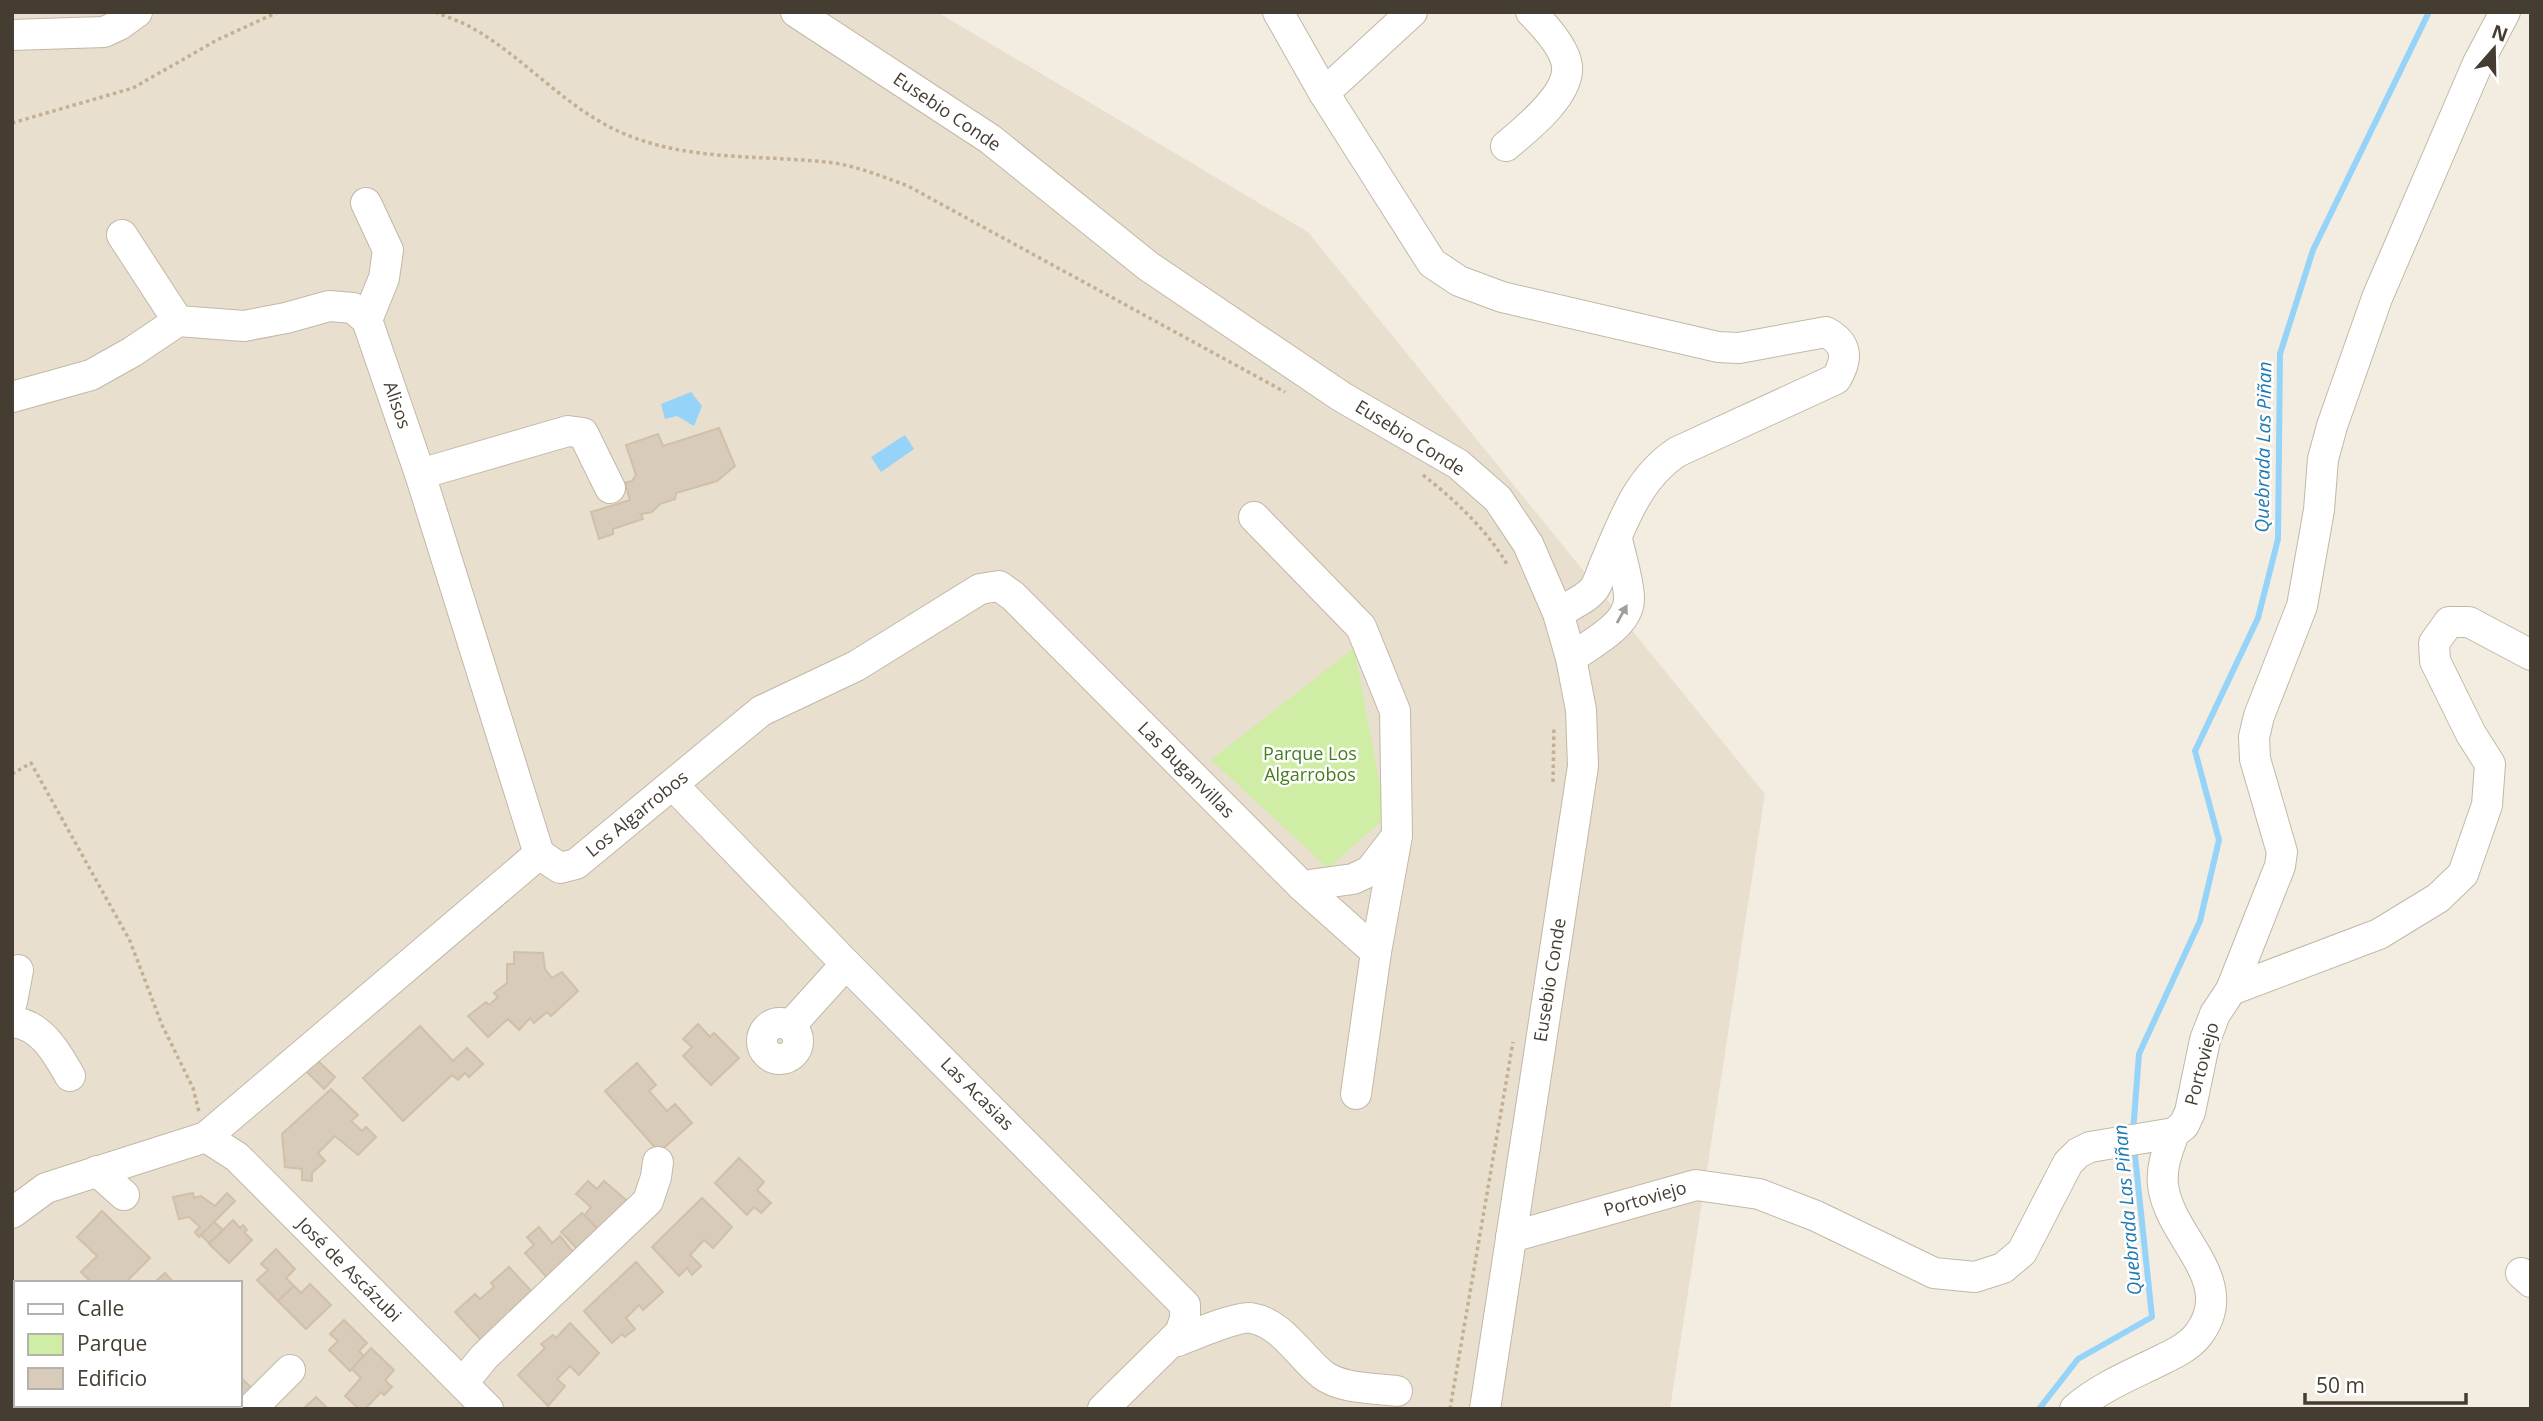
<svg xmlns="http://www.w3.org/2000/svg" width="2543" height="1421" viewBox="0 0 2543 1421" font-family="'Open Sans',sans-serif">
<rect width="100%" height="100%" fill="#f3ede1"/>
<path fill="#e8dfcf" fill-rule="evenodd" d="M12,12H937L1308,232L1765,794L1670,1409H12ZM16,1283H240V1405H16Z"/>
<path fill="#cfeda5" d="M1354,648L1386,817L1328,868L1211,760Z"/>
<g fill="#95d3f8">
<path d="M691,392L702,406L694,426L677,416L665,419L661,404Z"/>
<path d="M905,435L914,449L881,472L871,457Z"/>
</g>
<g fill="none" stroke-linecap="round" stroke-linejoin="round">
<g stroke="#95d3f8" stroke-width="6">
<path d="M2133,1132L2139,1054L2200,921L2219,840L2195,751L2258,618L2278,539L2280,354L2313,250L2429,12"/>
<path d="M2039,1409L2078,1359L2152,1317L2134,1146"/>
</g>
</g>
<g fill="#d9cbb9" stroke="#d1c0a8" stroke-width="2">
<path d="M719,428L735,466L717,481L676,493L675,499L660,504L652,512L641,514L643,519L613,529V534L599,539L591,512L630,500L625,483L632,481L636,475L626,445L658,434L663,446Z"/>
<path d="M514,952L543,953L545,969L552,978L562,972L578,991L551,1016L547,1012L534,1023L530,1018L519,1030L508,1019L488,1037L468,1016L486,1002L489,1005L498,997L494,993L507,983V964H514Z"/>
<path d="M698,1024L710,1037L714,1033L739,1058L711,1085L683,1056L692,1047L683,1039Z"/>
<path d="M420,1026L453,1061L467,1048L483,1064L469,1077L465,1073L458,1080L452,1075L403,1121L363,1078Z"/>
<path d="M313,1056L335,1077L324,1089L302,1067Z"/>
<path d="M637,1063L656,1085L649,1091L667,1111L675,1104L692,1123L659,1152L605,1091Z"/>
<path d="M331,1089L358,1115L351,1121L362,1131L366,1127L376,1137L358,1155L335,1136L318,1153L325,1161L312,1173V1181L302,1180V1169L285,1167L282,1134Z"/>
<path d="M739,1158L764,1182L757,1190L771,1203L761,1213L754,1207L747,1215L715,1183Z"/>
<path d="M588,1181L597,1189L604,1181L631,1204L604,1235L583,1217L591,1207L576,1194Z"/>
<path d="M193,1193L194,1198L201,1196L215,1206L227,1193L235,1201L199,1237L195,1232L200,1227L189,1217L179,1219L173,1197Z"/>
<path d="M702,1198L732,1227L713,1248L704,1240L690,1255L701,1266L692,1275L687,1268L679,1276L652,1247Z"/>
<path d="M102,1211L150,1258L125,1283H92L81,1272L97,1256L77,1237Z"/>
<path d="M582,1213L604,1235L583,1255L561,1232Z"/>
<path d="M233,1220L240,1228L243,1225L247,1230L244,1232L252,1240L229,1263L209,1244Z"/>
<path d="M214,1222L223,1230L209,1243L201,1235Z"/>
<path d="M539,1227L552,1243L560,1236L578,1258L551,1282L525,1253L534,1245L527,1237Z"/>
<path d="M276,1249L295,1269L286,1278L294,1286L278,1301L257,1280L268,1270L261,1264Z"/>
<path d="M636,1262L663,1292L643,1310L639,1305L626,1318L635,1329L625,1337L622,1334L612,1343L584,1311Z"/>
<path d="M509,1267L535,1295L483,1342L455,1312L475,1294L480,1299L494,1287L491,1283Z"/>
<path d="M165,1273L174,1283H154Z"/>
<path d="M310,1284L331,1305L306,1329L278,1301L294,1286L301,1293Z"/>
<path d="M344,1320L367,1343L359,1351L364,1356L350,1371L329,1350L338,1341L330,1334Z"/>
<path d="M570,1323L599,1353L579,1375L570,1366L557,1379L565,1386L548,1406L518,1375L545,1348L541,1344L553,1335L556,1338Z"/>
<path d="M371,1348L394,1370L385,1380L392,1387L384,1395L381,1392L365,1409H359L345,1396L361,1378L352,1369Z"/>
<path d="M240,1377L257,1393L241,1409H210L206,1405H240Z"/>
<path d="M316,1397L328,1409H303Z"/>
<path d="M57,1405H104L101,1409H58Z"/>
</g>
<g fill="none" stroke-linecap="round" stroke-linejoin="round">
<defs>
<g id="minor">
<path d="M796,12L990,139L1148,266L1342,397L1458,464L1498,499L1528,544L1558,613L1571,658L1581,710L1583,766L1485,1409"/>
<path d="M1278,12L1324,93L1432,263L1459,281L1502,297L1718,347L1739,348L1826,332C1848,344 1848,359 1836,379L1677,452C1639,477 1624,519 1607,559C1602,569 1600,580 1594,589C1586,599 1569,606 1558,613"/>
<path d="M12,35L104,32L119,25L137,12"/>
<path d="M1324,93L1412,12"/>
<path d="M1506,146C1525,130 1570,95 1567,66C1565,48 1544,25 1531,12"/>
<path d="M366,203L388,250L384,278L367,320"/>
<path d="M122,235L178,321"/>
<path d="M12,397L91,375L132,352L178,321L244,326L286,318L329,306L353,308L367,320L420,474L539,854"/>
<path d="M420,474L568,431L583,433L610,488"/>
<path d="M1254,517L1361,627L1395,711L1397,836L1376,952L1356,1094"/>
<path d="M1571,658C1590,644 1628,626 1629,600C1630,585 1620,554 1617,539"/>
<path d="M673,785L846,964L1185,1305V1319L1180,1333L1103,1409"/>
<path d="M539,854L560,868L576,864L761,711L856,666L980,589L999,586L1013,596L1302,886L1376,952"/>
<path d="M1302,886L1353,879L1370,871L1393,841"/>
<path d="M2231,990L2280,866L2282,852L2255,759L2254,737L2259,716L2302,606L2319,510L2323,459L2332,426L2377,298L2478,63L2505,12"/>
<path d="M12,1002L18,970"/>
<path d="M12,1022C41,1024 57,1053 70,1076"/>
<circle cx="780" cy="1041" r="18"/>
<path d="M790,1026L846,964"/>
<path d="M206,1137L237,1157L488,1409"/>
<path d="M97,1171L124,1195"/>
<path d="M12,1213L46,1188L206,1137L539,854"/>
<path d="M1511,1237L1696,1185L1759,1194L1816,1216L1934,1273L1975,1277L2003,1268L2022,1252L2068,1163L2078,1153L2090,1147L2174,1133L2184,1125L2190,1112L2205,1040L2215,1014L2231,990L2379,934L2438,898L2463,874L2487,805L2490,764L2471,734L2435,661L2434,643L2449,622H2469L2531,655"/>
<path d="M2521,1273L2531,1282"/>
<path d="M12,1337L16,1341"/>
<path d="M1173,1340L1178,1341C1193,1335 1237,1316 1251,1318C1282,1323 1300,1357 1323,1375C1342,1389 1374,1388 1397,1391"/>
<path d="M463,1383L484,1357L648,1201L656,1177L658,1162"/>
<path d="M251,1409L290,1370"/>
<path d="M2075,1409C2098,1389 2126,1377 2153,1364C2169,1356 2187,1349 2198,1335C2240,1281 2169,1238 2163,1185C2161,1166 2168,1150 2174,1133"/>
</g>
</defs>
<use href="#minor" stroke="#c2b8a6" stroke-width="32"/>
<g stroke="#c3b093" stroke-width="3.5" stroke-dasharray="3.5 3.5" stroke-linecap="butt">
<path d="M435,12C445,16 455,20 465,24C523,54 565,110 627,135C691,161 759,155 826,162C855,165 881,176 908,186L1285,392"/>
<path d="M12,123L133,88L217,40L278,12"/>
<path d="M1423,475C1455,500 1488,531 1508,566"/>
<path d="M12,774L31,763L130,941L162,1025L193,1088L199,1112"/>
<path d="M1553,782L1554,726"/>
<path d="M1450,1409L1513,1042"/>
</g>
<use href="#minor" stroke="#fff" stroke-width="30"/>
</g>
<defs><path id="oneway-solid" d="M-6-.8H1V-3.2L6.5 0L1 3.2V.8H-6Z" transform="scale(1.75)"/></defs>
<use fill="#a29e98" href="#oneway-solid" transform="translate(1622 614) rotate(-61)"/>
<g text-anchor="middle" stroke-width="5" stroke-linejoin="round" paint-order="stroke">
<g font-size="18" fill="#453d32" stroke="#fff">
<text transform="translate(947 112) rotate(34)" y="6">Eusebio Conde</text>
<text transform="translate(397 405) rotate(71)" y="6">Alisos</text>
<text transform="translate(1410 438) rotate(32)" y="6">Eusebio Conde</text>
<text transform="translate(1186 770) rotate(45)" y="6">Las Buganvillas</text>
<text transform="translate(637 814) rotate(-39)" y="6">Los Algarrobos</text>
<text transform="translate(1550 980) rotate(-81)" y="6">Eusebio Conde</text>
<text transform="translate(2202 1064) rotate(-75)" y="6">Portoviejo</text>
<text transform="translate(977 1094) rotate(45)" y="6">Las Acasias</text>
<text transform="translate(1645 1199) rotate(-16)" y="6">Portoviejo</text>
<text transform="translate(349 1270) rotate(45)" y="6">José de Ascázubi</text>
</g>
<g font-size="18" fill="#457d1f" stroke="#fff">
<text x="1310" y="760">Parque Los<tspan x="1310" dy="21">Algarrobos</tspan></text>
</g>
<g font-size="19" font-style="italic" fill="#1e7ab3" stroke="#fff">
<text transform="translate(2263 447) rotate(-89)" y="7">Quebrada Las Piñan</text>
<text transform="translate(2127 1210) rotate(-95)" y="7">Quebrada Las Piñan</text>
</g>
</g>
<rect width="2543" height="1421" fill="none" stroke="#453d32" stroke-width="28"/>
<rect x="14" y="1281" width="228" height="126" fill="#ffffff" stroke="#b5b1ad" stroke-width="2"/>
<rect x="28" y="1304" width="35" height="10" fill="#ffffff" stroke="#b5b1ad" stroke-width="2"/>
<text x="77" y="1316" font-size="21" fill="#453d32">Calle</text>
<rect x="28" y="1334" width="35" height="21" fill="#cfeda5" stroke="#b5b1ad" stroke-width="2"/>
<text x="77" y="1351" font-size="21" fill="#453d32">Parque</text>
<rect x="28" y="1368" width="35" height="21" fill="#d9cbb9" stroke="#b5b1ad" stroke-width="2"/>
<text x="77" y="1386" font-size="21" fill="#453d32">Edificio</text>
<g transform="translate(2494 49) rotate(20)" stroke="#ffffff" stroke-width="5" paint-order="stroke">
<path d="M0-5L12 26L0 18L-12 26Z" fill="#453d32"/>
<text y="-10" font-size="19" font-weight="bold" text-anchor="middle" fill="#453d32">N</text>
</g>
<path d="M2305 1393v10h161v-10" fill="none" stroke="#453d32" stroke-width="3.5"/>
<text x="2316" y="1393" font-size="21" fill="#453d32" stroke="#ffffff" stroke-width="5" paint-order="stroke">50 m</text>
</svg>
